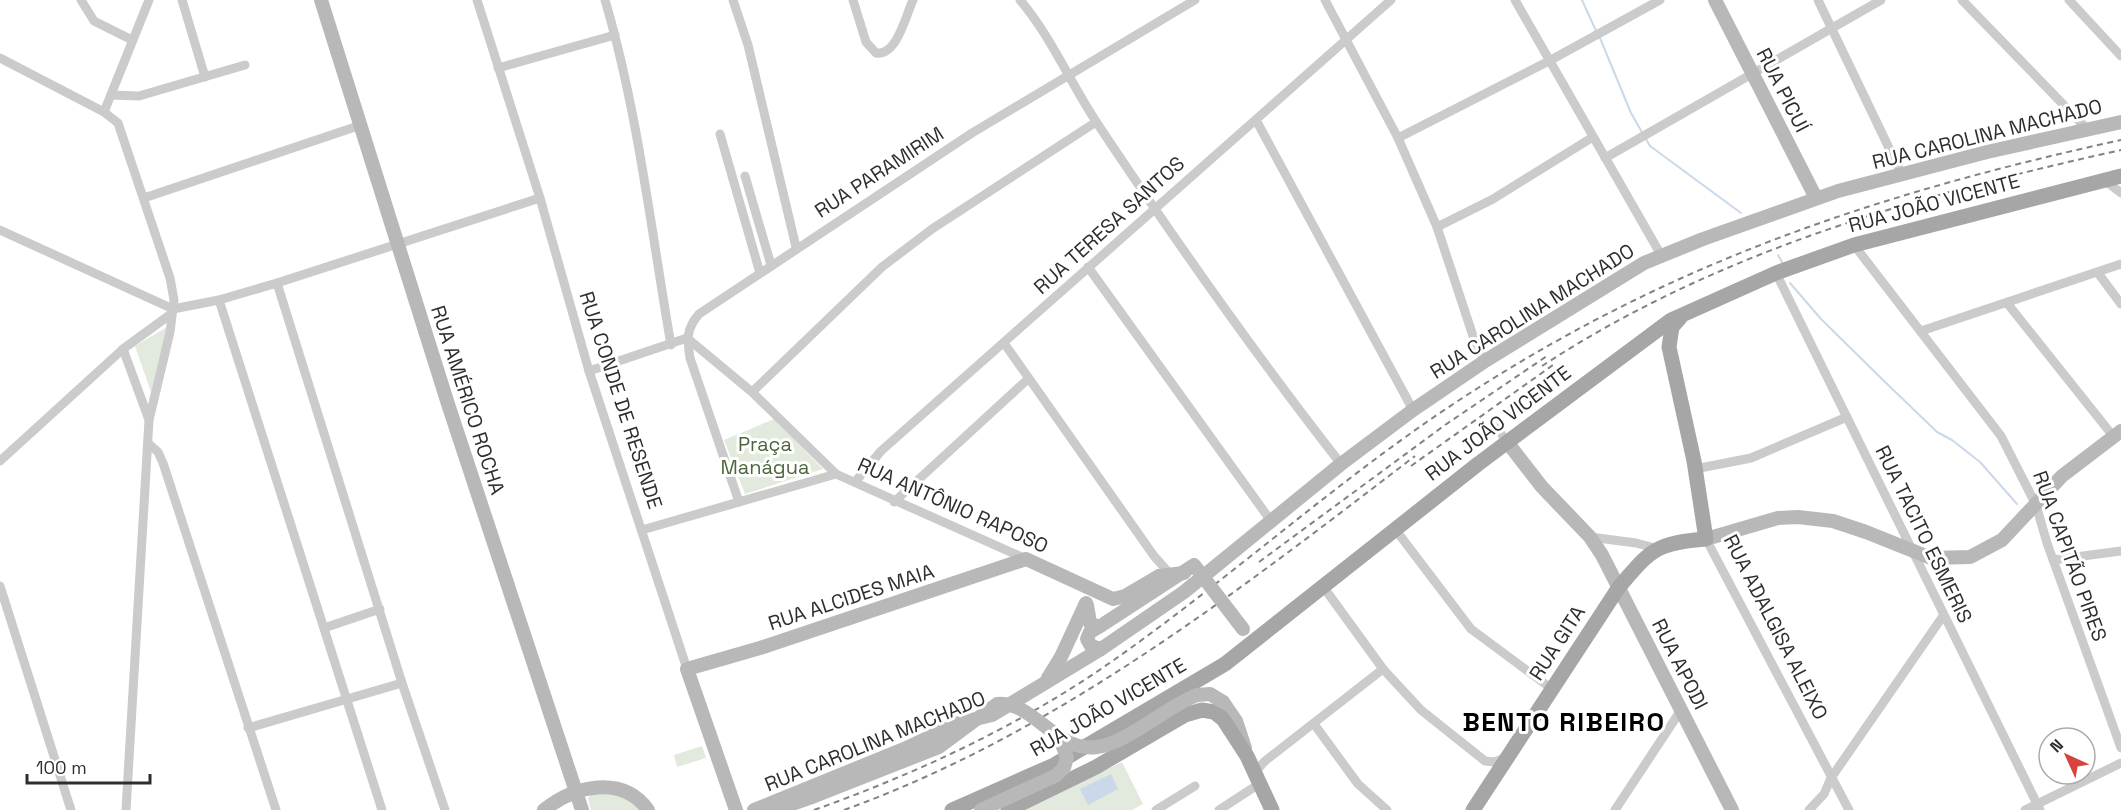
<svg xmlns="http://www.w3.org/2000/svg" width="2121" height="810" viewBox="0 0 2121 810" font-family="'Space Grotesk',sans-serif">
<rect width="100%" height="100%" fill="#fff"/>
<g fill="#e2eadd">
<path d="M167,327L151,392L135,346Z"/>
<path d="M774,419L823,469L745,494L724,440Z"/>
<path d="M702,746L706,758L677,767L674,755Z"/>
<path d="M1122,762L1143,804L1132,810H1023Z"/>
<path d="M593,793L624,795L641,810H591L588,798Z"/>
</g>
<path fill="#cad9e9" d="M1111,774L1118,789L1088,805L1080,789Z"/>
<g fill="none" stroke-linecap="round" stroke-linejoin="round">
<g stroke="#cad9e9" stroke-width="2">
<path d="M1582,0L1597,33"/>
<path d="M1600,38L1631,113L1643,134"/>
<path d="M1646,139L1650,146L1741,213"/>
<path d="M1778,255L1782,262"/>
<path d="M1790,283L1821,319L1884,381L1937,432L1952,440L1980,462L2017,504"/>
</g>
<g stroke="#cbcbcb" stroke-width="9">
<path d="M81,0L94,21L132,40"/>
<path d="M182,0L205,77"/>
<path d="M477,0L540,198L589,371L687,669"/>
<path d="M605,0C638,112 651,230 671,345"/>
<path d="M733,0L748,45L796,247"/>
<path d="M853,0L866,42L876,53C897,56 906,15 913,0"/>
<path d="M1020,0C1050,35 1071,84 1097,123C1174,239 1255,354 1341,464"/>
<path d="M1325,0L1398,138L1437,227L1477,348L1485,361"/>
<path d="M1515,0L1661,255"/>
<path d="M1818,0L1901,173"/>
<path d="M1962,0L2087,129"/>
<path d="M2069,0L2121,56"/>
<path d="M0,58L104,112L118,123L170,278L174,300L170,332L149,420L126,810"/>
<path d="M498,68L615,35"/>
<path d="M111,95L139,96L245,65"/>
<path d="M104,112L149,0"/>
<path d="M1256,120L1413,410"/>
<path d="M720,134L760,273"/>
<path d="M1398,138L1549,61L1660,0"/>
<path d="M1605,158L1881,0"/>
<path d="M745,176L771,265"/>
<path d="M2104,180L2121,193"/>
<path d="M144,198L361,125"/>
<path d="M1437,227L1493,199L1593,137"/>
<path d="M0,230L173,309"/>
<path d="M1854,245L2001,436L2036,505L2047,543L2121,748"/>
<path d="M1088,267L1271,521"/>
<path d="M1776,273L2040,810"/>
<path d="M2098,273L2121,304"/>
<path d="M277,283L402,683L445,810"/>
<path d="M219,300L382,810"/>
<path d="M2007,303L2113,436"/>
<path d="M173,309L219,300L277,283L540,198"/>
<path d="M1921,331L2121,264"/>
<path d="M687,338L752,392L836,474"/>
<path d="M1004,343L1154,556L1170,574"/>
<path d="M123,349L149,420"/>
<path d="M589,371L687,338"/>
<path d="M752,392L882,267L932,229L1096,122"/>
<path d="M1497,428L1507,442"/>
<path d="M148,443L158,452L163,463L276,810"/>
<path d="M0,461L123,349L171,314"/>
<path d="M1695,469L1751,458L1847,417"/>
<path d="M855,482L881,451L907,428L1391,0"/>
<path d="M739,502L690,358C687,339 686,329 699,314L972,133L1195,0"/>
<path d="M894,502L1028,379"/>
<path d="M1395,529L1471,629L1552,689"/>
<path d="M642,530L836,474L1026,559"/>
<path d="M1590,537L1636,543L1655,548"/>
<path d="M1706,539L1849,810"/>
<path d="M2053,560L2121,551"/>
<path d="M1322,585L1383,669L1421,710L1485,761L1495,762L1507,757"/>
<path d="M0,586L71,810"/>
<path d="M324,628L380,609"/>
<path d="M1314,724L1358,784L1387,810"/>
<path d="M248,728L402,683"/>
<path d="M1254,773L1265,761L1383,669"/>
<path d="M1156,810L1195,786"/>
<path d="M1219,810L1259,784"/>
<path d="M1615,810L1681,710"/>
<path d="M1809,810L1824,794L1831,778L1943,616"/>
<path d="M2025,810L2121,763"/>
</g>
<g stroke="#b8b8b8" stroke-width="14">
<path d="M321,0L448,404L582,810"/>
<path d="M1715,0L1816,198"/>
<path d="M1507,442L1542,487L1590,537L1602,555L1732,810"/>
<path d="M1706,539L1778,518L1798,517L1833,521L1866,532L1931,558L1970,557L2002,540L2062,476L2121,431"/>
<path d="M1087,605L1090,623L1098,627"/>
<path d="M1101,649L1091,646L1087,639L1090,632L1102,625"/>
<path d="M1048,678L1061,657L1086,603"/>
<path d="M1223,702L1236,721L1245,748"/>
<path d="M766,807H784L812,797"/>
<path d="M544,810C574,786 622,774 648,810"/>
<path d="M736,810L687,669L760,648L1026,559L1113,599L1125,596L1159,576L1184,573"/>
<path d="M754,810L904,749L959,723L992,715L1101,649L1184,592L1341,464L1413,410L1485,361L1644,263L1703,239L1838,191L1987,152L2121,122"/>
</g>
<g stroke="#a6a6a6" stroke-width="15">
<path d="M952,810L1054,765L1225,664L1478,464L1671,320L1776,273L1854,245L2121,176"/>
<path d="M1008,810L1096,767L1185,715L1202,710L1214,712L1223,719L1247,756L1272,810"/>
<path d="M1473,810L1619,587C1651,550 1655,543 1706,539L1694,461L1669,347L1672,327L1680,318"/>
</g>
<g stroke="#838383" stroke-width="2" stroke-dasharray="6 4.5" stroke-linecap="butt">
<path d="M1542,366C1718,251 1918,195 2121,150"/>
<path d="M1411,466L1553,365"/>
<path d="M1259,562L1445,425L1547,356"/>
<path d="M814,810C912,775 1008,731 1095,673C1226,584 1343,473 1478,388C1682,258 1887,191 2121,140"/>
<path d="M844,810C1057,733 1237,592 1415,456"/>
</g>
<g stroke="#b8b8b8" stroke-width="14">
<path d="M1105,623L1194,565L1243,629"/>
<path d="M812,797L939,747L997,704C1033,700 1056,753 1097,747C1127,743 1166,707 1197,695L1210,694L1223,702"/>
<path d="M981,810L1055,776L1064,768L1067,757L1059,737"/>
</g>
</g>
<g text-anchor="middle" stroke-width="6" stroke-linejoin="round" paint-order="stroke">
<g font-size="20" fill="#2e2e2e" stroke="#fff">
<text transform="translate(1783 90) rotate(63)" y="7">RUA PICUÍ</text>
<text transform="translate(1987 134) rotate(-14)" y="7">RUA CAROLINA MACHADO</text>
<text transform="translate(879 172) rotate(-33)" y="7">RUA PARAMIRIM</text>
<text transform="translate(1934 203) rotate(-15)" y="7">RUA JOÃO VICENTE</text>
<text transform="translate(1109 225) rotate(-42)" y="7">RUA TERESA SANTOS</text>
<text transform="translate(1532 311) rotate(-32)" y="7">RUA CAROLINA MACHADO</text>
<text transform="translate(468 400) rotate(72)" y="7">RUA AMÉRICO ROCHA</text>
<text transform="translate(621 400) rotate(72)" y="7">RUA CONDE DE RESENDE</text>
<text transform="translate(1498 423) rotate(-37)" y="7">RUA JOÃO VICENTE</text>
<text transform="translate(953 505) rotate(24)" y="7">RUA ANTÔNIO RAPOSO</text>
<text transform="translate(1924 534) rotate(64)" y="7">RUA TACITO ESMERIS</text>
<text transform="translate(2070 556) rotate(70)" y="7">RUA CAPITÃO PIRES</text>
<text transform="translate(851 597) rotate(-18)" y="7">RUA ALCIDES MAIA</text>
<text transform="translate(1776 627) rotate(63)" y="7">RUA ADALGISA ALEIXO</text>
<text transform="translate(1557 643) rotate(-57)" y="7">RUA GITA</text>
<text transform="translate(1680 664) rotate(63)" y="7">RUA APODI</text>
<text transform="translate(1108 707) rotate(-30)" y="7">RUA JOÃO VICENTE</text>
<text transform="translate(875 741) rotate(-22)" y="7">RUA CAROLINA MACHADO</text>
</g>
<g font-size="20" fill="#4d663f" stroke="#fff">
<text x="765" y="451">Praça<tspan x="765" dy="23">Manágua</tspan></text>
</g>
<g font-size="26" font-weight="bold" letter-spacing="1.5" fill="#000" stroke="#fff">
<text x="1564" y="731">BENTO RIBEIRO</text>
</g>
</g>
<g transform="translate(2067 756) rotate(315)"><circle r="28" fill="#ffffff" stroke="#ababab" stroke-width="1.5"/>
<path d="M0-4.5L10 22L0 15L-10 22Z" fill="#d7433e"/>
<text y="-9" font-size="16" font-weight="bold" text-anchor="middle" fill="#2e2e2e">N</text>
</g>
<path d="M27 774v9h123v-9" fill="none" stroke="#2e2e2e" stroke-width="3"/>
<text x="36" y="774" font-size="18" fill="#2e2e2e" stroke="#ffffff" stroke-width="4.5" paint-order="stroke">100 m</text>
</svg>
